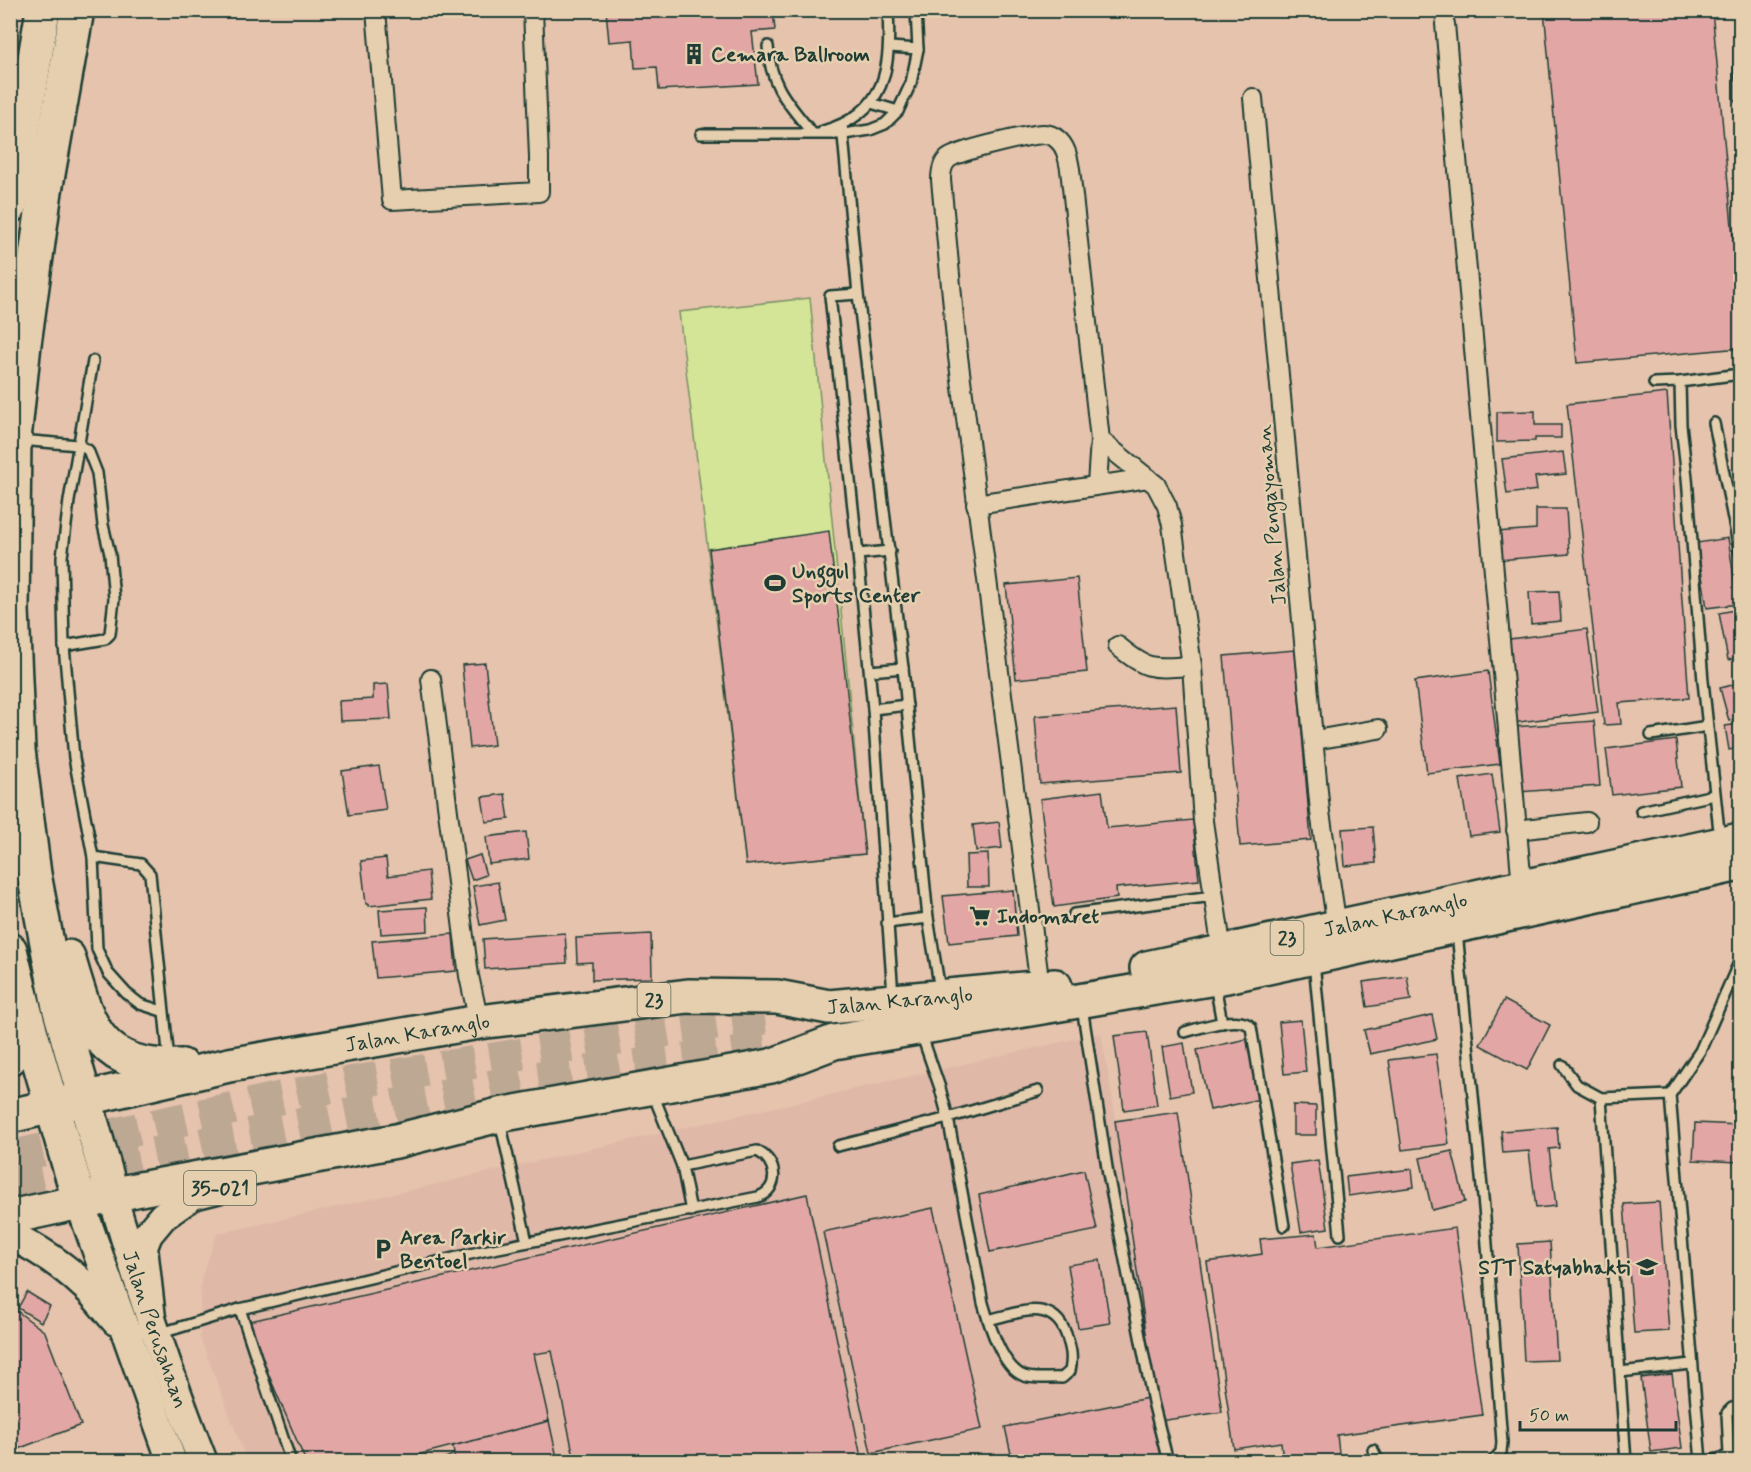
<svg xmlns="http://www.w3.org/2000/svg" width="1751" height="1472" viewBox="0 0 1751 1472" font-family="Mynerve,sans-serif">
<rect width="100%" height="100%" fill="#e5c3ac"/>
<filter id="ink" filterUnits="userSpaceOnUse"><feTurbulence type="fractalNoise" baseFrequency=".0167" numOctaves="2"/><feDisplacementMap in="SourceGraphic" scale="12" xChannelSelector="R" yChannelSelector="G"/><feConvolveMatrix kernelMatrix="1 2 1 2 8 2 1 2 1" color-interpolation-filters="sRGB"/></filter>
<g filter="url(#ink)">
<path fill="#e0b8a8" d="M1101,1033L1174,1461H247L200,1337L201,1279L217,1234Z"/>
<path fill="#d4e598" stroke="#7a9166" stroke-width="1.5" d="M810,298L865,854L746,865L679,312Z"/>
<g fill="#e2a7a5" stroke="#1f3d34" stroke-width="1.5">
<path d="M606,10H773L775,30L752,32L758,84L659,90L657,67L635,68L633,40L609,42Z"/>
<path d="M1544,10H1712L1740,312V348L1577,363Z"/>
<path d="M1667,393L1689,698L1619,703L1621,724L1604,725L1567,404Z"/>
<path d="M1535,411V425H1561V438H1535V441L1497,442V412Z"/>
<path d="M1563,452L1566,474L1535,477L1537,490L1507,494L1502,459Z"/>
<path d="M1536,509H1566L1569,554L1499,560L1496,532L1536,529Z"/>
<path d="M829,531L865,854L746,865L709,549Z"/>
<path d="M1728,538L1738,604L1707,608L1697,543Z"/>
<path d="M1077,578L1087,672L1016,679L1006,585Z"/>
<path d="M1559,591L1561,621L1531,624L1529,592Z"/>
<path d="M1740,609V658L1728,660L1719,613Z"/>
<path d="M1587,629L1598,712L1512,723L1502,640Z"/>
<path d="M1295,650L1311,840L1240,846L1224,656Z"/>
<path d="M485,663L494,745L470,748L462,665Z"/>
<path d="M1488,671L1500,764L1427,773L1415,681Z"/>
<path d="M1740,683V718L1729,721L1720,688Z"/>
<path d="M388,684L391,719L340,721L339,701L373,699V685Z"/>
<path d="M1176,705L1181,773L1040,784L1035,716Z"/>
<path d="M1594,721L1600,786L1518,792L1513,727Z"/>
<path d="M1740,724V748L1729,750L1725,726Z"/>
<path d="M1676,740L1681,787L1612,795L1606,749Z"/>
<path d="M379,766L386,810L349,815L342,771Z"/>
<path d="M1492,774L1500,832L1469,836L1460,779Z"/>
<path d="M1102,791L1107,828L1193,820L1199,880L1116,888L1117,898L1054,907L1040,799Z"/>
<path d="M505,794L509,819L486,822L482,797Z"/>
<path d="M999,822L1002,848L976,851L973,825Z"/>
<path d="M1373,827L1376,863L1345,866L1342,829Z"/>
<path d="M526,832L529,859L489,864L486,837Z"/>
<path d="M988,854L989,887H967L966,855Z"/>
<path d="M480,855L486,875L472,880L465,860Z"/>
<path d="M386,858L388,876L428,871L431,899L369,906V904H366L361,861Z"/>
<path d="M498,882L505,920L480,925L473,886Z"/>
<path d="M1013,890L1017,936L949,943L943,896Z"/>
<path d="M427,907L428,931L381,934L379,910Z"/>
<path d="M565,933L567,963L485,969L483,939Z"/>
<path d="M453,934L456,971L376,978L372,941Z"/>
<path d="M651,934L652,978L592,980V962L577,963L576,938Z"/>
<path d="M1407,976L1411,1000L1367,1007L1363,982Z"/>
<path d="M1504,1000L1550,1025L1527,1070L1480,1045Z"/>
<path d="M1432,1015L1437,1039L1370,1054L1364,1030Z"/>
<path d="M1301,1020L1306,1072L1284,1074L1279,1022Z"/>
<path d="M1147,1032L1157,1105L1124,1110L1114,1036Z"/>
<path d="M1247,1039L1260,1099L1210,1110L1197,1050Z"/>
<path d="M1184,1043L1192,1092L1170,1096L1162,1047Z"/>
<path d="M1436,1054L1449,1144L1402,1150L1389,1060Z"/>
<path d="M1293,1105L1316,1106V1135H1293Z"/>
<path d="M1178,1112L1222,1412L1159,1421L1115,1121Z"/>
<path d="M1695,1123L1740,1125V1162L1693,1160Z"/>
<path d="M1557,1127L1559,1148L1549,1149L1556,1206L1536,1208L1529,1151L1503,1153L1501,1131Z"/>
<path d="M1452,1151L1465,1202L1432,1210L1420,1158Z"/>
<path d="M1318,1160L1328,1228L1301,1232L1290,1164Z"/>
<path d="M1412,1169L1414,1187L1348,1196L1346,1177Z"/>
<path d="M1084,1170L1097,1230L990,1252L979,1195Z"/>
<path d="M807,1194L862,1462H575L552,1351L534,1354L549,1421L390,1462H306L246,1322Z"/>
<path d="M1659,1202L1669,1331L1634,1333L1624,1204Z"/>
<path d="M933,1208L982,1429L871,1453L823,1232Z"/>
<path d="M1455,1228L1482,1415L1337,1435L1340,1462H1283L1281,1442L1234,1449L1207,1262L1262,1254L1260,1239L1316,1234L1318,1247Z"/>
<path d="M1550,1242L1557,1360L1524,1361L1518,1244Z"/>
<path d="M1100,1260L1110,1323L1078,1328L1068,1265Z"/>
<path d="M27,1292L50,1306L41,1322L18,1308Z"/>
<path d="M10,1306L45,1332L81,1425L15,1450L10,1441Z"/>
<path d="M1672,1374L1682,1448L1651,1452L1641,1378Z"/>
<path d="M1148,1398L1162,1462H975L1011,1454L1005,1427Z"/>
<path d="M549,1421L558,1462H532L531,1456L507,1462H455L453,1446Z"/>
<path d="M454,1454L455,1462H437Z"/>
<path d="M531,1456L532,1462H507Z"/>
</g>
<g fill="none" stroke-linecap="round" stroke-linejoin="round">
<g stroke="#bda894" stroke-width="33" stroke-dasharray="33 16" stroke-linecap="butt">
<path d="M10,1157L349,1083L675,1029L765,1018"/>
<path d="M10,1185L142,1156L532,1078L775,1049"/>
</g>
<defs>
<g id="lane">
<path d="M768,46C770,86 788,103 812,133"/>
<path d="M890,47L918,49"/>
<path d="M1740,49V98"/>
<path d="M871,103L898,111"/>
<path d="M842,125L858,294L903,668L928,918L940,990"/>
<path d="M823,131C887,113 891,68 888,10"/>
<path d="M701,134H844L870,130L885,124L898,111L911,83L918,49L916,10"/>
<path d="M858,294L830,296L858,554"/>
<path d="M93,361L69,501L62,557L64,646L74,758L93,857L97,949L108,973L126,993L140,1004L162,1011"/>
<path d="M1680,382L1681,425L1687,478L1703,681L1720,840"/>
<path d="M1654,383L1680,382L1740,374"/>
<path d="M1714,423L1740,554"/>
<path d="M20,440L78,445L88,450L97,473L103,525L110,554L114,599L110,634L105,639L64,646"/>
<path d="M890,551L858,554L873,709L893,996"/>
<path d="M870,671L903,668"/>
<path d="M873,709L907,705"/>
<path d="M1651,735L1708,726"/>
<path d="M1641,811L1714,795"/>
<path d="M93,857L141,864L150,874L169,1061"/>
<path d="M1074,914L1213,896"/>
<path d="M887,923L928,918"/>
<path d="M1457,932L1485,1218L1502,1442L1501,1452L1492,1462"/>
<path d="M1314,962L1340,1235"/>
<path d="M1215,984L1222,1023"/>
<path d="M1082,1007L1108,1174L1153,1402L1168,1462"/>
<path d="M1185,1032C1200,1028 1240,1014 1251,1027L1284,1226"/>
<path d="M921,1033L940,1088L948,1118L983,1303C989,1324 1002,1368 1024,1376C1035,1380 1051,1377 1062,1378L1070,1371C1073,1357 1071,1348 1066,1334C1052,1297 1018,1313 988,1320"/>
<path d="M1562,1065L1577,1085L1601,1098L1670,1095"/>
<path d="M653,1094L682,1166L691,1211"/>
<path d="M1601,1098L1626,1462"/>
<path d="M500,1121L527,1242"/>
<path d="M838,1146L948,1118L1038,1091"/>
<path d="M240,1309L291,1462"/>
<path d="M158,1334L240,1309L483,1251L758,1197C780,1189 778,1161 757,1151L682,1166"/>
<path d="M1620,1372L1691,1364"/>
<path d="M1373,1450L1379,1462"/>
<path d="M1729,1454L1727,1413L1732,1408L1740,1407"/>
<path d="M1701,1462L1670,1095L1700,1051L1740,960"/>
<path d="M1706,1462L1740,1453"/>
</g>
<g id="street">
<path d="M376,10L392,200L539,192V157L533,10"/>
<path d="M1445,24L1522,886"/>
<path d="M1253,98L1320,812L1337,927"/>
<path d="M1097,484L1100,440"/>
<path d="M976,504L1148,478"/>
<path d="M1118,646C1149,672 1153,668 1192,666"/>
<path d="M431,679L469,976L479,1022"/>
<path d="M1315,740L1378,729"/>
<path d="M1516,830L1587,822"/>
<path d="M1040,987L957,349L941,180C941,172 942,164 948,159C957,151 1031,134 1044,134C1048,134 1054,136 1057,139C1066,146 1068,158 1070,169L1100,440L1156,485L1167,506L1172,525L1192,666L1203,821L1223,959"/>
</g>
<g id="primary">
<path id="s1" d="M112,1195C139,1285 168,1374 203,1462"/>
<path d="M80,1203L172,1462"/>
<path d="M10,1235C37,1248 63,1265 85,1286C96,1296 106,1310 116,1321"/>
<path d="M152,1327L143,1247L148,1234L163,1216L193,1195L229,1186"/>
</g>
<g id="highway">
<path d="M77,10L45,191L24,344L14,439L12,610L18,750L34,874L59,1007L112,1195"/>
<path d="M10,206L43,10"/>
<path d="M10,950L26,1016L80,1203"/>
<path d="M68,957C89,1027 97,1069 182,1066"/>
<path id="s2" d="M1147,968L1740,840"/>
<path d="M10,1058L16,1047L26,1016"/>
<path id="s3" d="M10,1116L229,1065L479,1022L688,996L777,997L829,1007L1055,986"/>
<path d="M10,1217L140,1189L396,1141L499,1115L771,1066L834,1042L1227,976L1740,864"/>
</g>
</defs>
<use href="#lane" stroke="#1f3d34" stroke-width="14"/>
<use href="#street" stroke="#1f3d34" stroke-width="22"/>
<use href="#primary" stroke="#1f3d34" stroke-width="33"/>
<use href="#highway" stroke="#1f3d34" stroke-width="38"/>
<use href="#lane" stroke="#e6cfaf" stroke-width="9"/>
<use href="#street" stroke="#e6cfaf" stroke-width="18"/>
<use href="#primary" stroke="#e6cfaf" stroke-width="28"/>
<use href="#highway" stroke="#e6cfaf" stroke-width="33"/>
</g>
</g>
<defs>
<symbol id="building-bare" viewBox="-9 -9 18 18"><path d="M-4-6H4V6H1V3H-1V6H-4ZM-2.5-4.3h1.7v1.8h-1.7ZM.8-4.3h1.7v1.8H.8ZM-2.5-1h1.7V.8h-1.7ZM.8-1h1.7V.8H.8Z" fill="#1f3d34" stroke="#e6cfaf" stroke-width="2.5" paint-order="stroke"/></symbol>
<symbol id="stadium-bare" viewBox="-9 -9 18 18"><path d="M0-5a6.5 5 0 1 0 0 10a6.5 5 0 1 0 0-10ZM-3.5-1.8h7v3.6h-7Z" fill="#1f3d34" stroke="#e6cfaf" stroke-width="2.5" paint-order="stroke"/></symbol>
<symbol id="supermarket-bare" viewBox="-9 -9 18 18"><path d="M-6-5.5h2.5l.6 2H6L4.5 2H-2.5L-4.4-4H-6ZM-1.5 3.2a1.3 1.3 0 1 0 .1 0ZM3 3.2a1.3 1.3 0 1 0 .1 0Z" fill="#1f3d34" stroke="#e6cfaf" stroke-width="2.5" paint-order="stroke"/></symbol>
<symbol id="parking-bare" viewBox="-9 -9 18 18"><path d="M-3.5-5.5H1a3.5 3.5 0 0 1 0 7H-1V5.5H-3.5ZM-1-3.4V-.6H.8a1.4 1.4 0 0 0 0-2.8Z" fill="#1f3d34" stroke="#e6cfaf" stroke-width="2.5" paint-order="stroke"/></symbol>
<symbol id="university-bare" viewBox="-9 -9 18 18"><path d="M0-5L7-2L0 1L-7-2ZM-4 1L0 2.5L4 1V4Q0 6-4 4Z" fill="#1f3d34" stroke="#e6cfaf" stroke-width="2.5" paint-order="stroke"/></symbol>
</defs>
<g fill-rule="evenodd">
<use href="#building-bare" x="679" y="39" width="30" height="30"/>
<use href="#stadium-bare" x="760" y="568" width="30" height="30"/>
<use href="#supermarket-bare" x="965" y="901" width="30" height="30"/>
<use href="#parking-bare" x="368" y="1234" width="30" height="30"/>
<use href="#university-bare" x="1632" y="1252" width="30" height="30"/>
</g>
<g text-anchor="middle" stroke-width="5" stroke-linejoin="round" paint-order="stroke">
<g fill="#e6cfaf" stroke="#5b6959" stroke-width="1.5">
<rect x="1270.5" y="921" width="33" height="34" rx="4.5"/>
<rect x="637.5" y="983" width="33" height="34" rx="4.5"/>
<rect x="184" y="1171" width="72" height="34" rx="4.5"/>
</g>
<g font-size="20" font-weight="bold" fill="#1f3d34">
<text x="1287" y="945">23</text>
<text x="654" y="1007">23</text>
<text x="220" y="1195">35-021</text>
</g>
<g font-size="21" font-weight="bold" fill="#1f3d34" stroke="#e6cfaf" text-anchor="start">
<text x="711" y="61">Cemara Ballroom</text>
<text x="792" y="578">Unggul<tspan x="792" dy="24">Sports Center</tspan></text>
<text x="997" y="923">Indomaret</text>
<text x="400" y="1244">Area Parkir<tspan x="400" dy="24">Bentoel</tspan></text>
<text x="1630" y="1274" text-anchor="end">STT Satyabhakti</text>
</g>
<g font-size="21" fill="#1f3d34" stroke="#e6cfaf">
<text transform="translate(1271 515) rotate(-95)" y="7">Jalan Pengayoman</text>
<text dy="7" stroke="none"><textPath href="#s2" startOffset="254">Jalan Karanglo</textPath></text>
<text dy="7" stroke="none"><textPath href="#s3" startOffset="902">Jalan Karanglo</textPath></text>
<text dy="7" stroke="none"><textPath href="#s3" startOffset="416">Jalan Karanglo</textPath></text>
<text dy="7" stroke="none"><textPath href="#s1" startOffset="141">Jalan Perusahaan</textPath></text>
</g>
</g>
<rect width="1751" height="1472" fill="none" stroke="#e6cfaf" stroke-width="36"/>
<rect x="18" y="18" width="1715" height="1436" fill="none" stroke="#1f3d34" stroke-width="2" filter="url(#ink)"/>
<path d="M1520 1421v9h156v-9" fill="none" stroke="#1f3d34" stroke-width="3"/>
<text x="1529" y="1421" font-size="18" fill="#1f3d34" stroke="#e6cfaf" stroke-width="4.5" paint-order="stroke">50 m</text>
</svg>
